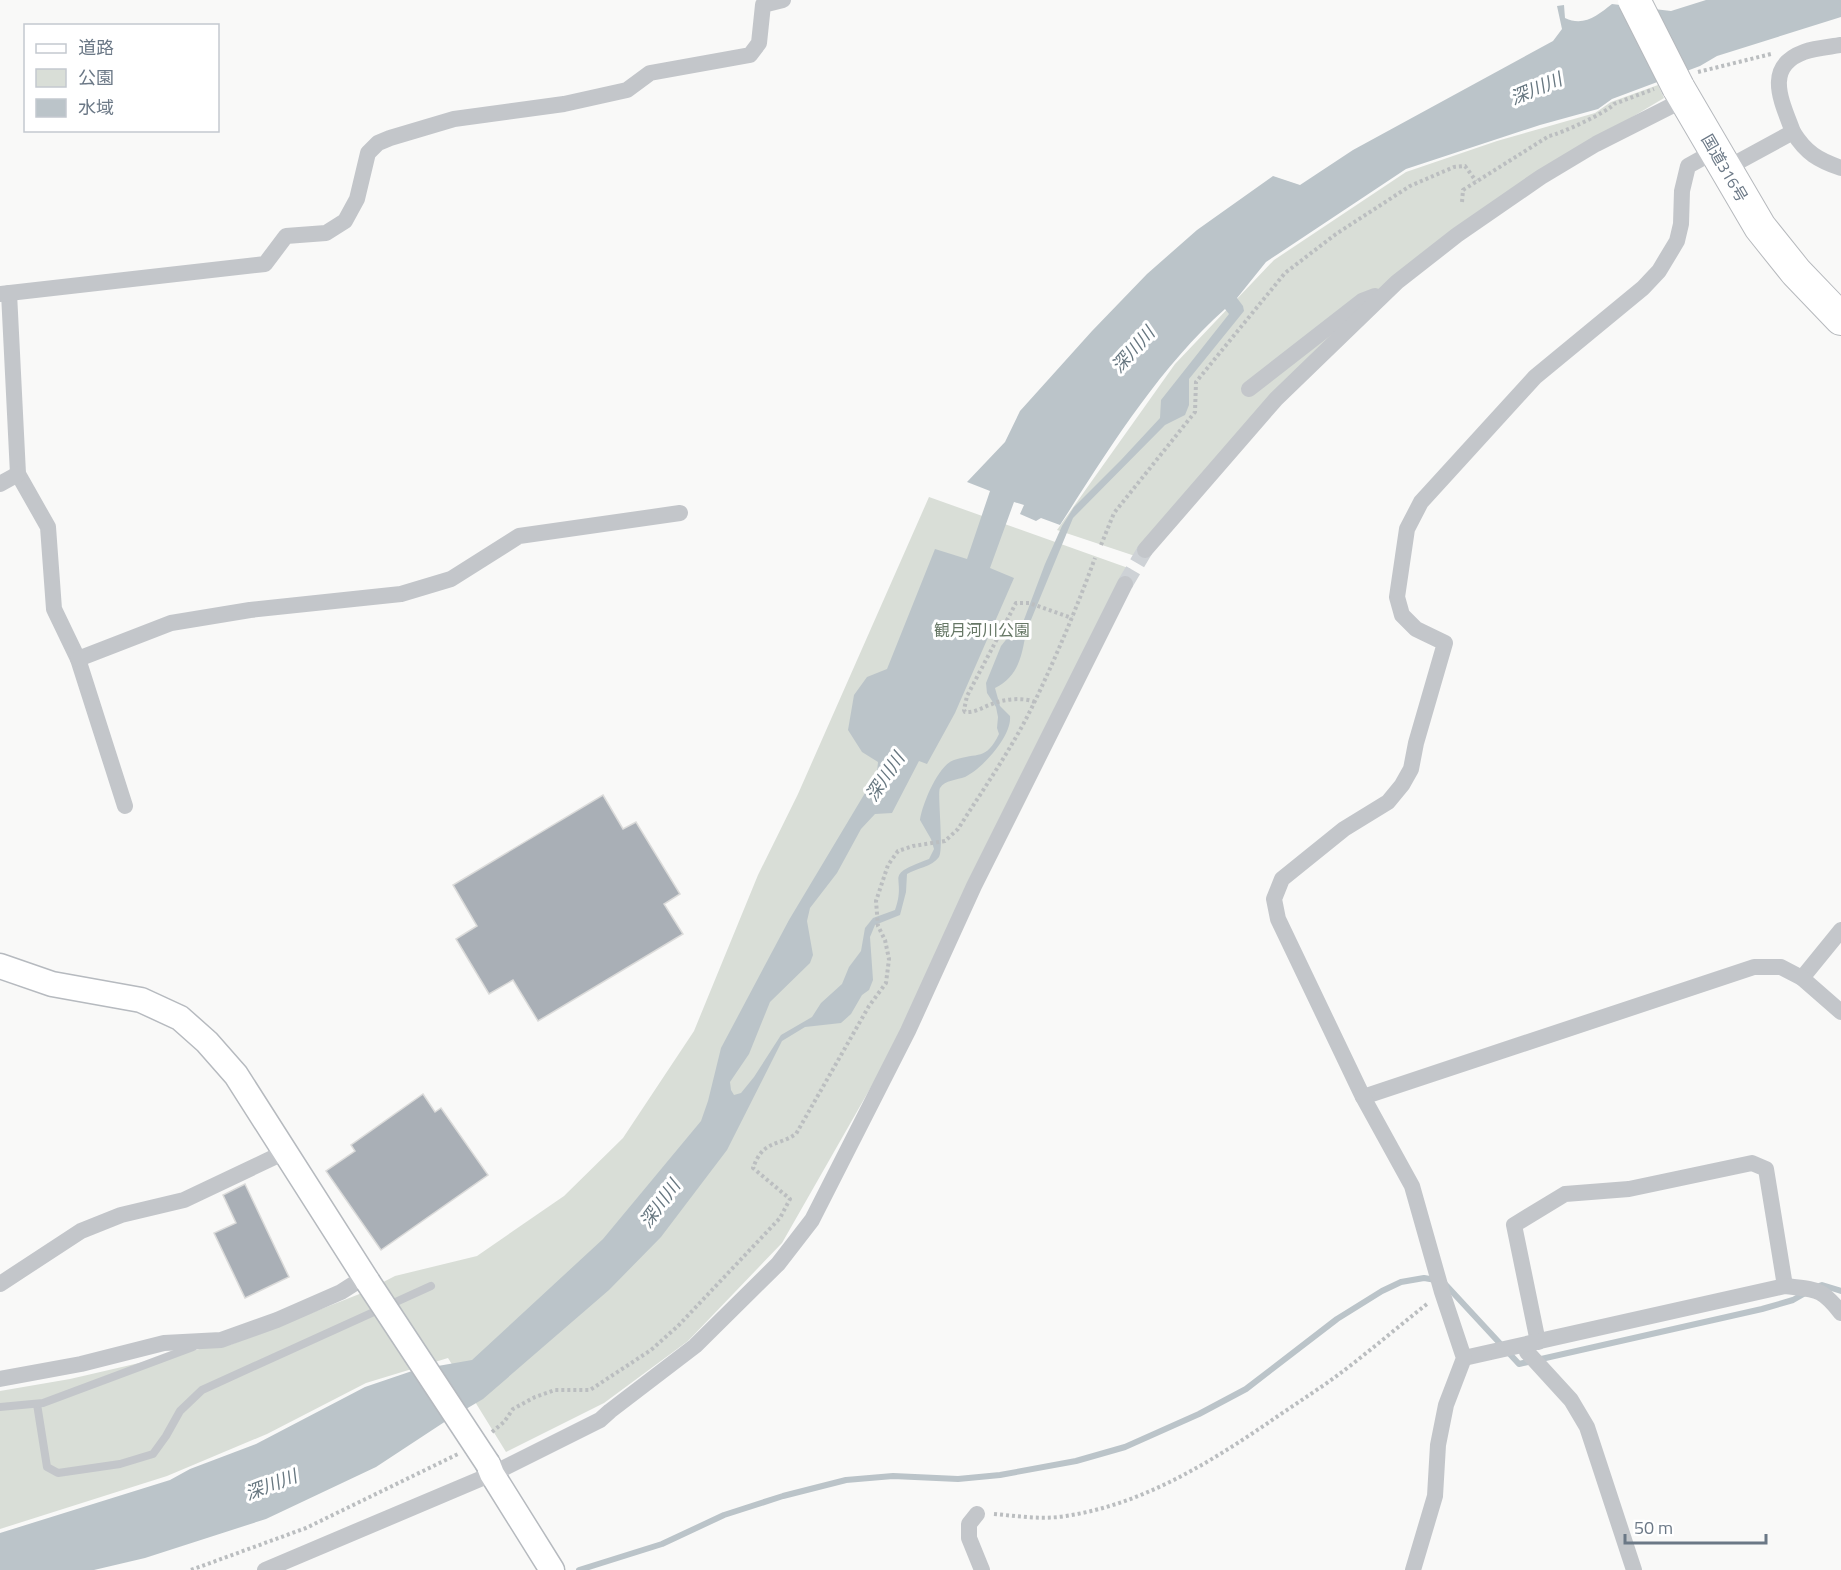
<svg xmlns="http://www.w3.org/2000/svg" width="1841" height="1570" viewBox="0 0 1841 1570" font-family="'Titillium Web','Noto Sans JP',sans-serif">
<rect width="100%" height="100%" fill="#f9f9f8"/>
<g fill="#d9ded7">
<path d="M1658,85L1664,98L1619,125L1395,276L1146,545L1138,557L1057,530L1175,364L1274,260L1406,172L1497,141L1595,113L1611,102Z"/>
<path d="M929,497L1131,569L1059,704L883,1066L782,1243L688,1341L604,1403L506,1452L448,1358L366,1383L267,1434L167,1476L0,1529V1391L70,1379L204,1348L230,1345L362,1293L395,1276L477,1256L564,1196L623,1138L694,1031L758,875L798,794Z"/>
</g>
<path fill="#bbc4c9" fill-rule="evenodd" d="M1706,0H1841V17L1717,56L1700,66L1612,99L1598,109L1540,125L1406,169L1266,262L1237,298L1243,306L1244,311L1189,379V405L1185,415L1165,425L1073,518L1026,632C1022,656 1018,677 995,688L1000,706L1010,716C1012,736 983,768 965,777C957,780 945,780 940,788C937,792 944,848 939,857C932,867 917,868 907,874L906,892L900,915L875,925L870,937L873,980L869,990L862,995L851,1014L841,1023L805,1027L782,1041L727,1150L661,1237L609,1290L483,1399L449,1419L376,1467L266,1519L145,1558L94,1570H0V1533L170,1480L190,1469L256,1444L365,1387L415,1370L472,1360L603,1239L701,1121L708,1101L721,1048L789,920L877,773L878,762L862,752L848,730L854,695L867,677L887,669L935,549L967,559L990,491L967,482L1005,442L1020,411L1092,331L1147,274L1197,230L1273,176L1300,185L1353,150L1553,41L1562,29L1557,6L1564,5L1565,18C1584,27 1598,15 1612,4L1671,11ZM1225,309L1229,314L1161,400L1160,418L1121,460L1074,507L1062,526L1045,564L1022,625L1009,636L1001,646L986,683L987,693L996,707L998,717L997,728L999,734C986,761 978,752 954,760C938,765 922,805 920,820L931,839L934,849L929,859C880,877 908,874 895,910L873,918L865,928L861,951L849,967L842,984L821,1003L812,1017L781,1035L754,1077L741,1093L734,1095L731,1090L730,1082L749,1054L770,1002L810,963L813,955L807,921L810,908L837,873L861,829L875,814L892,813L919,761L927,764L955,713L1014,578L990,568L1014,502L1024,505L1020,514L1036,521L1041,518L1060,525C1109,449 1157,370 1225,309Z"/>
<g fill="none" stroke-linecap="round" stroke-linejoin="round">
<g stroke="#bbc4c9" stroke-width="6">
<path d="M1445,1284L1519,1364L1762,1309L1793,1300L1807,1292"/>
<path d="M1816,1287L1822,1285L1841,1291"/>
<path d="M579,1570L662,1544L724,1515L783,1496L846,1480L893,1476L958,1479L1000,1475L1076,1461L1125,1447L1199,1414L1246,1389L1337,1319L1382,1291L1401,1282L1424,1278L1436,1280"/>
</g>
</g>
<g fill="#a9afb6" stroke="#dbdbda" stroke-width="1.5">
<path d="M603,795L623,829L636,822L680,894L664,904L683,934L538,1021L513,980L489,994L456,939L477,926L453,885Z"/>
<path d="M423,1094L435,1112L441,1108L488,1175L381,1250L326,1171L355,1151L351,1145Z"/>
<path d="M245,1184L289,1277L245,1298L214,1233L236,1223L223,1195Z"/>
</g>
<g fill="none" stroke-linecap="round" stroke-linejoin="round">
<path stroke="#ced2d6" stroke-width="16" stroke-dasharray="16 8" stroke-linecap="butt" d="M1125,584L1145,550"/>
<defs>
<g id="secondary">
<path d="M0,966L52,984L141,1000L180,1018L207,1042L236,1075L368,1282"/>
<path d="M488,1464L492,1474L552,1570"/>
</g>
<path id="highway" d="M1678,87L1760,227L1796,272L1841,319"/>
</defs>
<use href="#secondary" stroke="#b6babf" stroke-width="27"/>
<use href="#highway" stroke="#b6b9bd" stroke-width="34"/>
<g stroke="#bbbec0" stroke-width="4" stroke-dasharray="3 3" stroke-linecap="butt">
<path d="M1698,72L1771,54"/>
<path d="M1462,202L1463,190L1549,136C1560,134 1608,112 1614,104L1654,89"/>
<path d="M1101,545L1114,513L1195,412L1196,382L1285,273L1336,234L1410,186L1454,167L1465,166L1476,181"/>
<path d="M1035,702C1022,697 1004,699 992,704C983,707 975,713 965,712L964,710L967,696L1016,603H1029L1072,618"/>
<path d="M492,1432L504,1422L513,1409L535,1397L555,1390H590L651,1350L678,1326L780,1218L790,1199L753,1168C763,1140 776,1147 796,1134L869,1006L886,983L889,959L885,940L878,926L876,901L888,865L898,851L913,846L945,841L958,829C984,788 1013,747 1034,703C1057,655 1077,607 1095,558"/>
<path d="M994,1514C1018,1516 1041,1520 1066,1516C1145,1504 1214,1460 1278,1416C1300,1401 1322,1387 1342,1372C1371,1350 1399,1326 1427,1304"/>
<path d="M191,1570L306,1528L458,1454"/>
</g>
<g stroke="#c3c6ca" stroke-width="8">
<path d="M37,1404L47,1467L58,1473L120,1464L153,1454L166,1436L180,1411L202,1390L431,1286"/>
<path d="M0,1407L43,1403L193,1347"/>
</g>
<g stroke="#c3c6ca" stroke-width="16">
<path d="M1793,132C1782,102 1763,67 1804,52C1815,48 1829,47 1841,45"/>
<path d="M1725,169L1793,132C1806,153 1818,160 1841,168"/>
<path d="M9,293L18,474L48,527L54,609L78,659L125,806"/>
<path d="M0,294L265,264L286,236L326,233L345,221L357,199L368,153L378,143L390,138L454,119L564,104L627,90L650,73L750,55L759,43L763,5L783,0"/>
<path d="M1249,389L1362,301L1375,296"/>
<path d="M0,484L18,474"/>
<path d="M1145,550L1276,399L1397,282L1457,235L1541,177L1596,144L1685,99"/>
<path d="M78,659L171,623L250,610L401,594L451,579L519,536L680,513"/>
<path d="M1802,978L1841,930"/>
<path d="M1363,1097L1754,967H1781L1802,978L1841,1012"/>
<path d="M0,1284L81,1231L121,1215L184,1200L285,1152"/>
<path d="M1538,1342L1514,1225L1565,1194L1629,1189L1752,1163L1766,1169L1785,1286"/>
<path d="M1529,1344L1527,1352L1571,1400L1587,1427L1634,1570"/>
<path d="M1464,1358L1785,1286C1816,1290 1821,1287 1841,1313"/>
<path d="M0,1379L81,1364L164,1343L221,1340L277,1320L341,1292L366,1276"/>
<path d="M977,1514L969,1524V1538L982,1570"/>
<path d="M265,1570L492,1474L600,1420L610,1411L695,1346L778,1264L812,1220L908,1031L974,886L1125,584"/>
<path d="M1413,1570L1435,1496L1438,1445L1446,1405L1464,1358L1442,1292L1412,1186L1363,1097L1278,919L1274,899L1282,879L1344,829L1388,802L1402,785L1411,769L1416,743L1445,643L1416,629L1402,615L1397,597L1407,529L1421,502L1535,377L1643,288L1659,271L1677,241L1681,224L1682,191L1688,166L1715,151"/>
</g>
<use href="#secondary" stroke="#fff" stroke-width="24"/>
<use href="#highway" stroke="#fff" stroke-width="32"/>
<defs>
<path id="secondary-bridge" d="M368,1282L488,1464"/>
<path id="highway-bridge" d="M1634,0L1678,87"/>
</defs>
<use href="#secondary-bridge" stroke="#b6babf" stroke-width="27" stroke-linecap="butt"/>
<use href="#highway-bridge" stroke="#b6b9bd" stroke-width="34" stroke-linecap="butt"/>
<use href="#secondary-bridge" stroke="#fff" stroke-width="24"/>
<use href="#highway-bridge" stroke="#fff" stroke-width="32"/>
</g>
<g text-anchor="middle" stroke-width="6" stroke-linejoin="round" paint-order="stroke">
<g font-size="16" fill="#6b7886" stroke="#fff">
<text transform="translate(1725 168) rotate(60)" y="6">国道316号</text>
</g>
<g font-size="16" fill="#677866" stroke="#fff">
<text x="982" y="636">観月河川公園</text>
</g>
<g font-size="18" font-style="italic" fill="#677780" stroke="#fff">
<text transform="translate(1536 89) rotate(-23)" y="6">深川川</text>
<text transform="translate(1133 350) rotate(-48)" y="6">深川川</text>
<text transform="translate(885 777) rotate(-56)" y="6">深川川</text>
<text transform="translate(660 1204) rotate(-54)" y="6">深川川</text>
<text transform="translate(271 1485) rotate(-21)" y="6">深川川</text>
</g>
</g>
<rect x="24" y="24" width="195" height="108" fill="#ffffff" stroke="#c4c9cf" stroke-width="1.5"/>
<rect x="36" y="44" width="30" height="9" fill="#ffffff" stroke="#c4c9cf" stroke-width="1.5"/>
<text x="78" y="54" font-size="18" fill="#6b7886">道路</text>
<rect x="36" y="69" width="30" height="18" fill="#d9ded7" stroke="#c4c9cf" stroke-width="1.5"/>
<text x="78" y="84" font-size="18" fill="#6b7886">公園</text>
<rect x="36" y="99" width="30" height="18" fill="#bbc4c9" stroke="#c4c9cf" stroke-width="1.5"/>
<text x="78" y="114" font-size="18" fill="#6b7886">水域</text>
<path d="M1625 1534v9h141v-9" fill="none" stroke="#6b7886" stroke-width="3"/>
<text x="1634" y="1534" font-size="18" fill="#6b7886" stroke="#ffffff" stroke-width="4.5" paint-order="stroke">50 m</text>
</svg>
